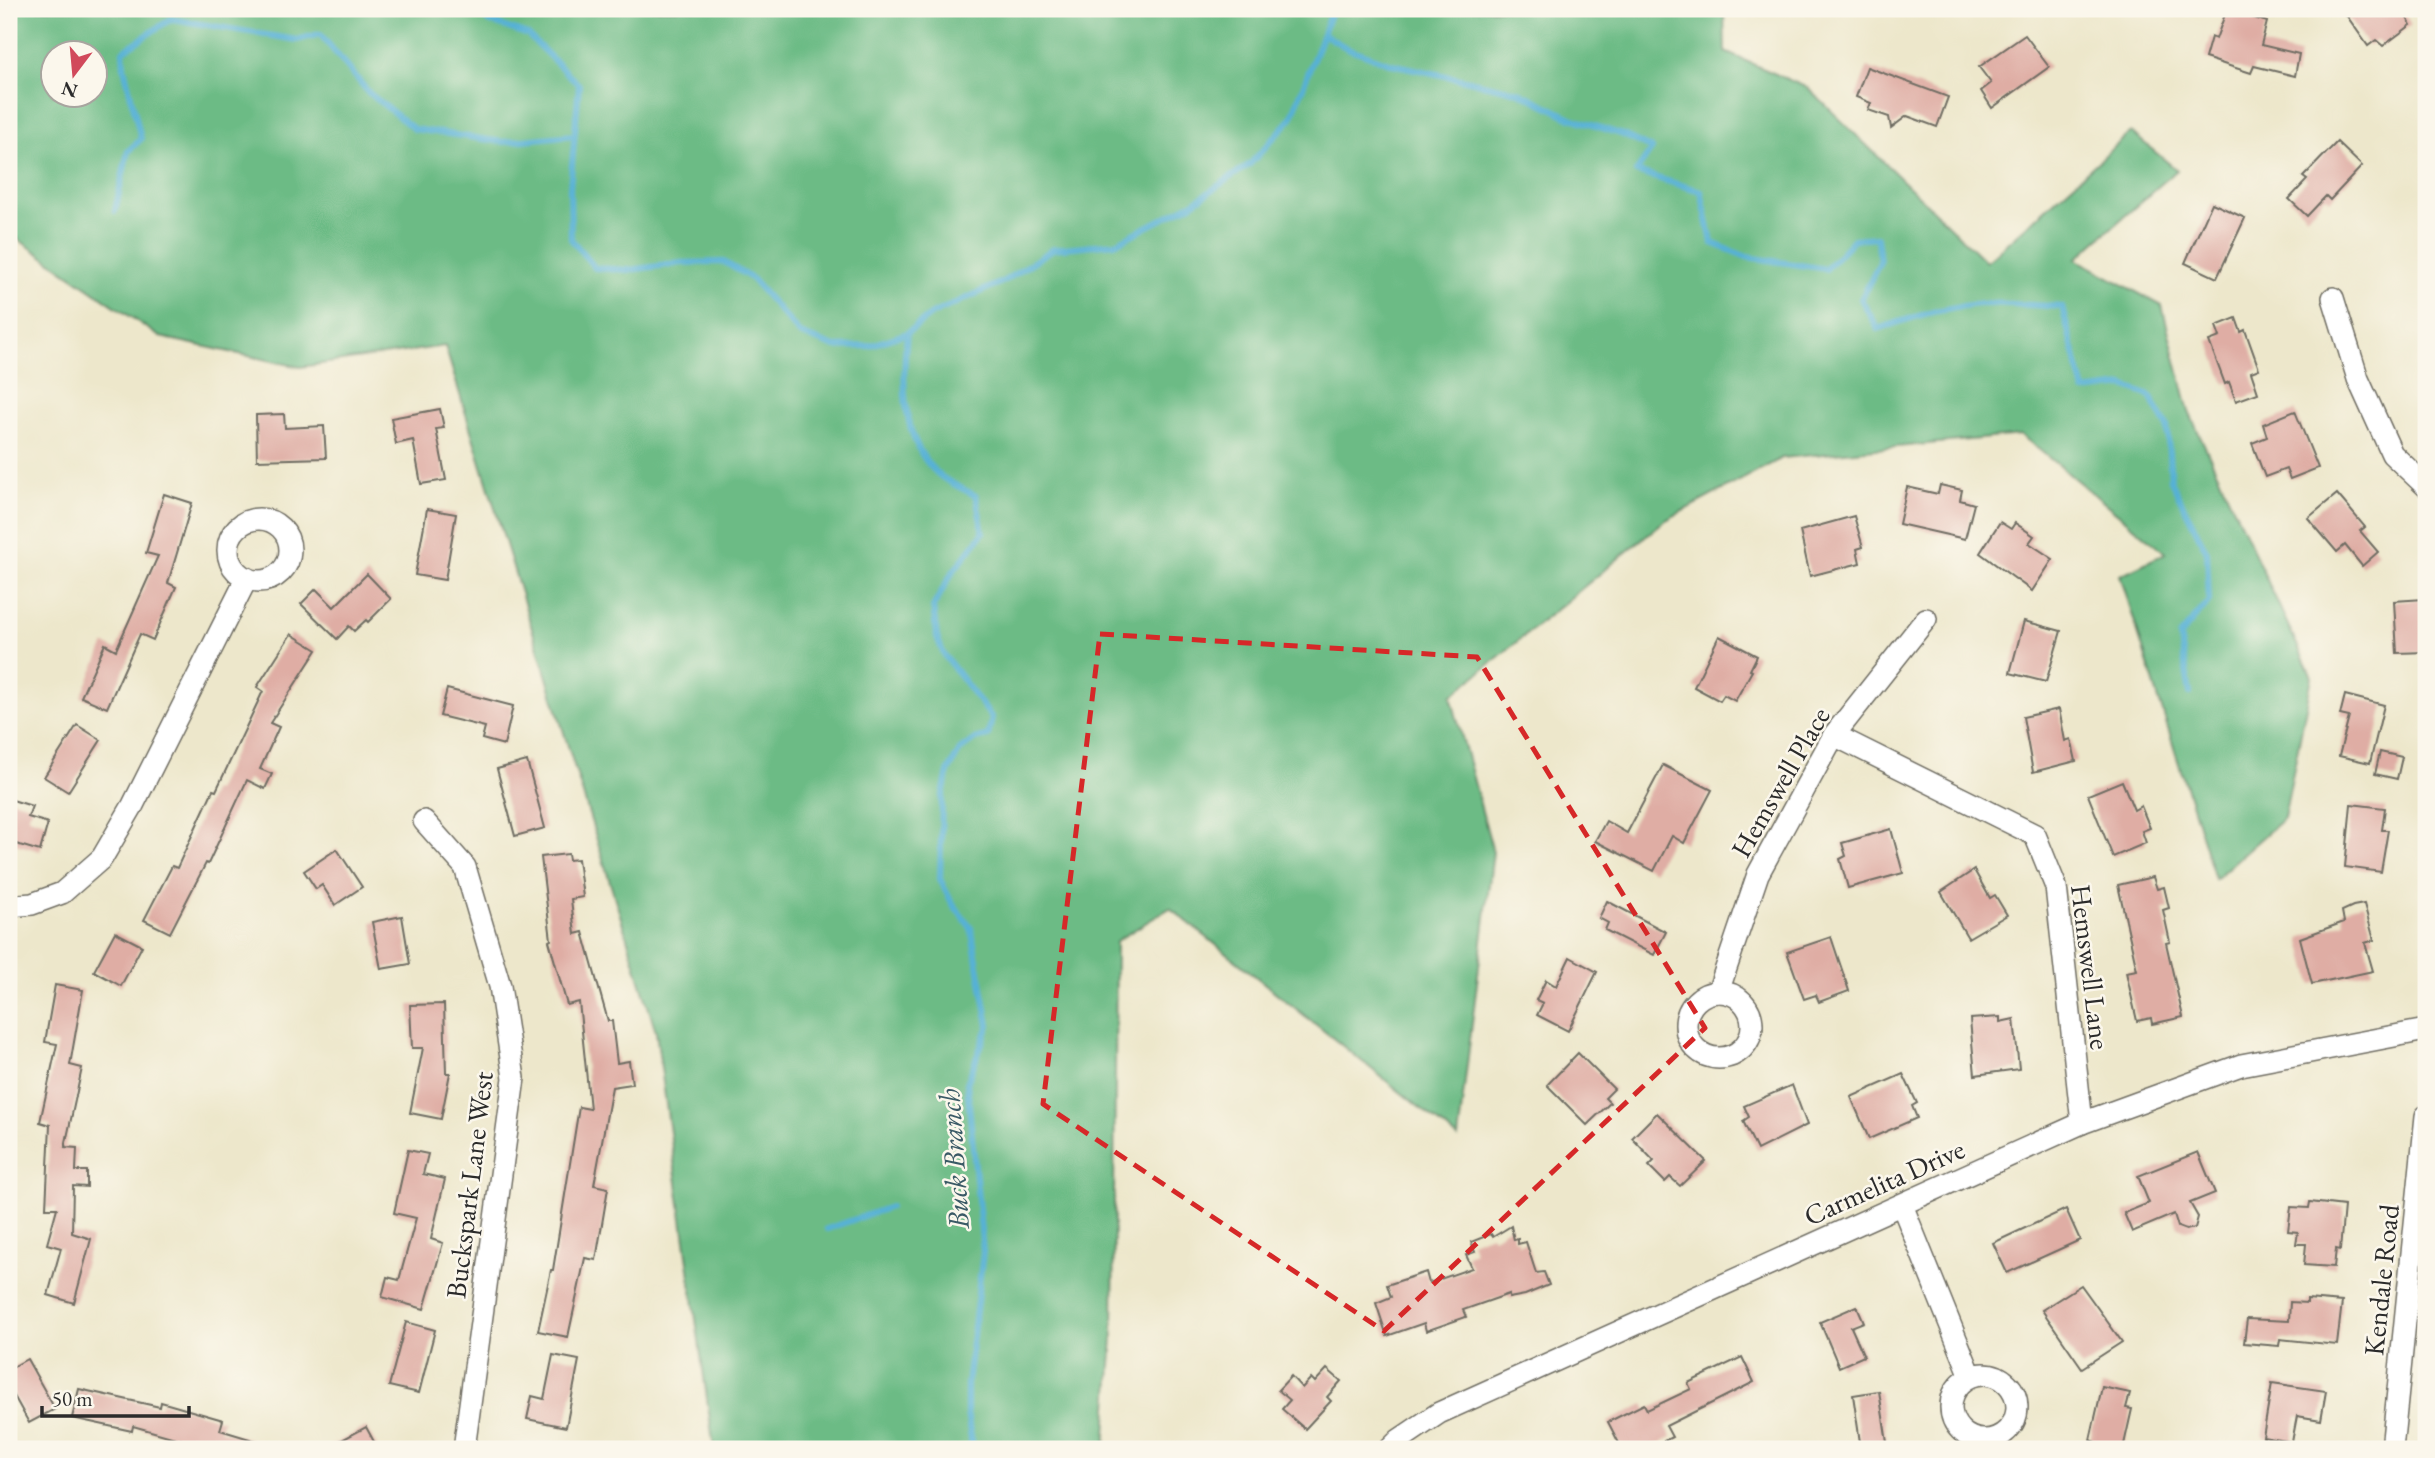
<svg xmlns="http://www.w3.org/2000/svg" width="2435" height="1458" viewBox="0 0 2435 1458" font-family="'EB Garamond',serif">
<rect width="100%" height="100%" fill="#fbf7ec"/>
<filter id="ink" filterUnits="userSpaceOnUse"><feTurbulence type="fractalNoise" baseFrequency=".0143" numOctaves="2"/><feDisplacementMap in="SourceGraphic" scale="14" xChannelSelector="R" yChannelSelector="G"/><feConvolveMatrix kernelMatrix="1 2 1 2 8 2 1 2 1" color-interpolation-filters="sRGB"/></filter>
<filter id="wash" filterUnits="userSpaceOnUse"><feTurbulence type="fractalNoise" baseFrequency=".00686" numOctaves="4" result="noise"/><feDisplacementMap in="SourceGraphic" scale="28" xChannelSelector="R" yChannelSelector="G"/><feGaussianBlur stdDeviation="1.57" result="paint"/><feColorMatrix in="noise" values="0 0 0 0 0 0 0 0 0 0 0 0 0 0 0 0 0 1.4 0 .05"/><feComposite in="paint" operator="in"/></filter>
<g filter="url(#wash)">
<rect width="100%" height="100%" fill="#ede7cb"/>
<path fill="#6cbb85" stroke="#4c7358" stroke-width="2" fill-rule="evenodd" d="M9,9H1724L1725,52L1808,88L1986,262L2131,132L2177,170L2076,259L2162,306L2189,412L2312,677L2284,818L2215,879L2120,575L2166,553L2021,435L1782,458L1664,521L1451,696L1493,852L1458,1138L1170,908L1116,941L1113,1338L1105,1449H714L656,1032L445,346L300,367L160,337L9,233ZM52,52H94V94H52Z"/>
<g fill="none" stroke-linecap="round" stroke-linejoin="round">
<g stroke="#57b1d5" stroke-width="6">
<path d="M479,9L488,21L528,35L579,85L570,188L571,239L595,268L629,270L682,263L724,262L751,278L800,334L835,347L869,346L907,333L932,314L1004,281L1053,249L1116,243L1193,203L1250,164L1291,119L1332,9"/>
<path d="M1323,34L1347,48L1392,64L1519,92L1571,118L1623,135L1652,149L1636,172L1701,191L1712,243L1747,257L1826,269L1854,239L1877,237L1880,262L1861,299L1878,329C1906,320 1933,310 1963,306C1995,301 2029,305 2062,307L2084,391L2124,386L2150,396L2167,426L2171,481L2207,552L2209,601L2180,636L2190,693"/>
<path d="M115,211L128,151L141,139L124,67L123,51L171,19L297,40L320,34L369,93L414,129L503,142L574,135"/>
<path d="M907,333C902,379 900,440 938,474C948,483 964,489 976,496L983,533L952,573L933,607L937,637L944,655L992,718L988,736L975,739L960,750L948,772L942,799L940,879L952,903L971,928L989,1025L967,1083L983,1252L967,1384V1412L971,1439L970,1449"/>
<path d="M827,1229L890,1207"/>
</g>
</g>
<g id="blocks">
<g fill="#dfada4">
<path d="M2227,9L2267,22L2261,45L2299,54L2295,76L2254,66L2251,73L2205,58L2211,37L2216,39Z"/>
<path d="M2342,9H2402L2411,25L2383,46L2376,40L2368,46Z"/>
<path d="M2025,35L2049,67L1992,108L1981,91L1991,83L1979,67Z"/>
<path d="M1867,67L1948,97L1937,127L1907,116L1891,128L1889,117L1868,110L1871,103L1856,97Z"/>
<path d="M2337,142L2362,166L2330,200L2326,196L2307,216L2289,199L2307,180L2303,177Z"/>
<path d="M2212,203L2245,218L2217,278L2185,263Z"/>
<path d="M2236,318L2241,332L2245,330L2259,369L2251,372L2258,393L2236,401L2229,382L2225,384L2209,341L2220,337L2216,326Z"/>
<path d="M440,409L444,428L436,429L446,480L421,484L413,440L396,444L391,418Z"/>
<path d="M2295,411L2318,468L2290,479L2286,469L2265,477L2252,443L2267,437L2263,424Z"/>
<path d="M284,414L285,428L324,426L326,458L257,460L256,415Z"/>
<path d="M1940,485L1962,490L1960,500L1974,504L1965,539L1899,524L1907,487L1938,494Z"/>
<path d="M164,494L192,503L168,583L176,587L153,640L140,634L107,708L81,697L105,644L116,650L158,556L146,553Z"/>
<path d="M2337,494L2365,527L2360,531L2378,552L2362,566L2345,545L2337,552L2308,518Z"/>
<path d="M427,509L456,514L445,580L415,575Z"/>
<path d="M1854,516L1863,547L1857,549L1860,563L1810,576L1800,531Z"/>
<path d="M2000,522L2011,529L2015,523L2034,536L2029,543L2053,559L2032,591L1980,553Z"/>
<path d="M367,574L391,599L368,622L366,620L354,631L349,626L337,639L301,604L316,589L334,607Z"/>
<path d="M2424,599L2426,652L2397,653L2394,601Z"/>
<path d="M2024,621L2061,631L2046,682L2010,673Z"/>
<path d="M291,634L317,650L270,723L279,727L260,769L272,774L265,789L247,780L208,864L206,863L170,933L144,920L172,866L177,868L213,790L216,791L263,691L257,687Z"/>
<path d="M1719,636L1757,656L1750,670L1752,671L1735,701L1724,695L1720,701L1694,687Z"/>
<path d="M447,689L513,706L504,745L482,739L485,727L440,716Z"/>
<path d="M2345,695L2384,705L2370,763L2339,756L2349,717L2340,715Z"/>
<path d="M2059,709L2065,741L2071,739L2076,761L2033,772L2023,717Z"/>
<path d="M77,725L101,740L68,792L44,777Z"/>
<path d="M2380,752L2402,757L2397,779L2375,774Z"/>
<path d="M527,761L545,828L515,836L497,769Z"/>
<path d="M1663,765L1712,790L1684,843L1672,836L1654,871L1595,841L1606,821L1627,833Z"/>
<path d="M2122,781L2134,810L2141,806L2150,828L2142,831L2146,843L2113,857L2088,795Z"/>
<path d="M9,799L32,806L28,817L48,823L40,851L9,842Z"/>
<path d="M2351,804L2385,808L2382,830H2388L2381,872L2345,867Z"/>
<path d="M1891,829L1903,873L1848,888L1840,859L1846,856L1842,843Z"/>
<path d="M337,849L362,887L335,905L322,885L316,889L304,871Z"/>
<path d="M568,854L569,860L578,859L583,897L571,899L575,934L583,932L608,1021H612L617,1063L629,1061L632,1084L612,1087L594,1185L608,1188L596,1260L585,1258L568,1337L538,1331L551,1270H553L579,1107L590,1109L579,1002L567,1005L549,941L551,940L541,857Z"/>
<path d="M1974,870L1990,898L1995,895L2007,915L1968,938L1941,892Z"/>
<path d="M2153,877L2157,889L2164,887L2169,908L2163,910L2170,942L2166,943L2183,1017L2152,1024L2151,1018L2137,1021L2126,972L2137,970L2118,885Z"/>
<path d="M1607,901L1666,932L1654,955L1605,930L1608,923L1599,918Z"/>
<path d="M2364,904L2374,940L2365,943L2373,971L2312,984L2300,938L2344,922L2342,911L2353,906Z"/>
<path d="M402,916L410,964L381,969L372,922Z"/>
<path d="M115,932L142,946L121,986L94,971Z"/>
<path d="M1831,937L1849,991L1819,1002L1816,995L1804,999L1787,952Z"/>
<path d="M1570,957L1597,972L1568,1031L1537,1015L1543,1003L1536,1000L1546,980L1556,986Z"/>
<path d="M55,985L83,990L70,1065L82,1068L65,1147L77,1148L76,1171H87V1187L73,1186L72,1233L91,1239L74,1303L48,1295L61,1248L47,1244L57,1208H46L50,1125L40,1122L57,1044L45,1042Z"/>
<path d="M444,1004L446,1073H450L441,1119L410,1113L423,1048H412L410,1005Z"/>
<path d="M2000,1017V1022L2014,1019L2019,1069L1975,1075L1970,1019Z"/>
<path d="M1578,1053L1614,1089L1605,1098L1610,1103L1587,1125L1547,1085Z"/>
<path d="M1903,1074L1917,1103L1912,1106L1917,1118L1869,1139L1851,1097Z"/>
<path d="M1792,1085L1807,1125L1757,1150L1743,1121L1749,1117L1744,1106Z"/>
<path d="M1657,1113L1706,1161L1680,1186L1670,1177L1665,1182L1649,1166L1654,1161L1632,1138Z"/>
<path d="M408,1150L428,1154L423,1174L445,1179L431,1239L443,1243L424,1309L382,1297L387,1277L399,1280L416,1218L394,1213Z"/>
<path d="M2198,1152L2215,1193L2190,1203L2198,1217L2195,1228L2186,1230L2178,1227L2174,1214L2132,1232L2124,1213L2149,1203L2138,1176Z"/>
<path d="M2310,1202L2344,1206L2340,1250L2336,1249L2334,1267L2304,1265L2306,1244H2296L2298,1232L2288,1231L2291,1207L2309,1208Z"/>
<path d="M2066,1209L2080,1240L2007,1273L1993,1243Z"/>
<path d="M1511,1226L1514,1240L1518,1239V1244L1526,1242L1536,1273L1544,1272L1549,1285L1525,1295L1509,1298V1294L1463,1310L1466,1317L1426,1331L1424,1323L1387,1336L1376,1303L1391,1297L1387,1285L1426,1272L1429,1283L1472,1268L1466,1255L1475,1252L1471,1242L1491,1234L1493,1237Z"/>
<path d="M2081,1285L2122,1342L2082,1368L2042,1310Z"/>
<path d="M2307,1299L2342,1302L2337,1345L2280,1339L2279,1346L2244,1343L2247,1319L2289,1321L2290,1302L2307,1303Z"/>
<path d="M1857,1306L1864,1322L1851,1327L1864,1356L1839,1367L1820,1322Z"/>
<path d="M406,1322L435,1330L419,1393L389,1386Z"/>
<path d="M553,1355L579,1360L566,1427L527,1419L532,1396L544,1399Z"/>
<path d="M1742,1357L1754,1382L1666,1426L1672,1437L1648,1449H1622L1608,1422L1644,1404L1647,1410L1691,1389L1688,1383Z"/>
<path d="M27,1359L55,1409L29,1423L9,1387V1369Z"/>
<path d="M1327,1369L1341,1381L1327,1397L1331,1401L1305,1429L1282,1409L1290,1400L1278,1390L1291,1376L1302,1388L1311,1378L1315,1382Z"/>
<path d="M2272,1383L2326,1391L2321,1420L2297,1416L2292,1442L2263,1437Z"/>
<path d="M2102,1387L2130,1393L2126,1408L2132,1409L2123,1449H2094L2096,1442L2090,1440Z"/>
<path d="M79,1389L160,1407L161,1402L223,1420L220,1430L270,1445L269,1449H214L133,1426L132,1431L72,1418Z"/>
<path d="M1879,1391L1888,1449H1861L1853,1395Z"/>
<path d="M366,1427L378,1449H325Z"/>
</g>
</g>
</g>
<g filter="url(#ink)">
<use href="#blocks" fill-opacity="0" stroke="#6f6d63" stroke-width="2"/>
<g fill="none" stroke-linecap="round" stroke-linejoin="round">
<defs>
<g id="minor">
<path d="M2333,298L2358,379L2392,454L2426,486"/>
<circle cx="259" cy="550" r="31"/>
<path d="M1834,735L2035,835L2056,887L2082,1123"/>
<path d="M424,821L465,867L500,986L514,1078L464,1449"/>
<path d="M9,906L32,904L62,893L102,858L133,805L247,578"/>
<path d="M1718,992L1758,874L1834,735L1926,619"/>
<circle cx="1719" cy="1025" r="33"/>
<path d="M1902,1205L1971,1376"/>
<circle cx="1984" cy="1407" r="33"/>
<path d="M1390,1449L1399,1440L1439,1413L2082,1123L2241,1065L2426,1030"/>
<path d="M2392,1449L2426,1116"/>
</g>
</defs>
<use href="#minor" stroke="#6f6d63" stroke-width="24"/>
<use href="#minor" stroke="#fff" stroke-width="21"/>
</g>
</g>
<path fill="none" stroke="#d62828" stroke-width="5" stroke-dasharray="14 9" stroke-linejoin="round" d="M1100,634L1477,657L1705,1028L1384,1331L1043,1104Z"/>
<g text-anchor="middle" stroke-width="5" stroke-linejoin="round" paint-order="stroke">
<g font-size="28" fill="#2b2b2b" stroke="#fbf7ec">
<text transform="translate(1780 782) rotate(-60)" y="10">Hemswell Place</text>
<text transform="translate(2091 967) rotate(83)" y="10">Hemswell Lane</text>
<text transform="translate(1884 1182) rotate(-24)" y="10">Carmelita Drive</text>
<text transform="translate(469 1185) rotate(-83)" y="10">Buckspark Lane West</text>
<text transform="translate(2381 1280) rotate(-84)" y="10">Kendale Road</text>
</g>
<g font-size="30" font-style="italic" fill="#3a5a66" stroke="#fbf7ec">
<text transform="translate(954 1159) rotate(-94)" y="10">Buck Branch</text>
</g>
</g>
<rect width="2435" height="1458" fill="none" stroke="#fbf7ec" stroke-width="35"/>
<g transform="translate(74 74) rotate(196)"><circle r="33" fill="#fbf7ec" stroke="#a8a59f" stroke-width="2"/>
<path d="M0-5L12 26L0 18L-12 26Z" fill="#d1495b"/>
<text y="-10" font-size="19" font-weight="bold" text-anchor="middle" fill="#2b2b2b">N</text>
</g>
<path d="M42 1406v10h147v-10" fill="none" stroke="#2b2b2b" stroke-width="3.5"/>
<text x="52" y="1406" font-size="21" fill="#2b2b2b" stroke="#fbf7ec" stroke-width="5" paint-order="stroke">50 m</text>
</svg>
